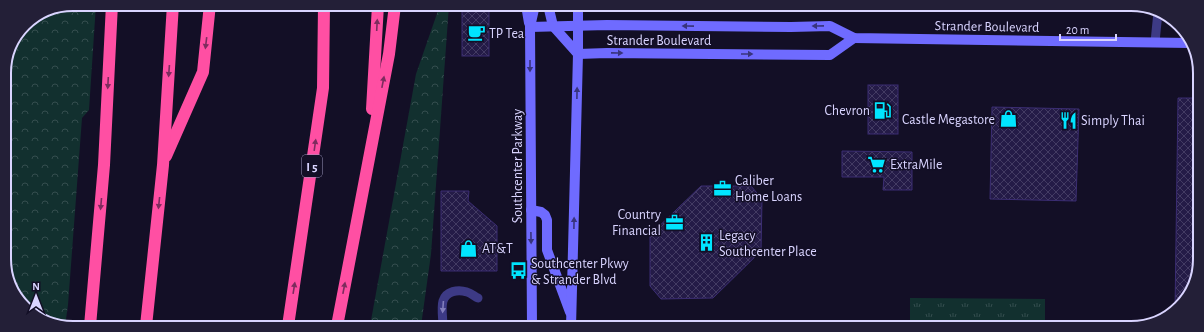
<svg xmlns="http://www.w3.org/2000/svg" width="1204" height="332" viewBox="0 0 1204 332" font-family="'Alegreya Sans',sans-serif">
<defs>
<pattern id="grass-tufts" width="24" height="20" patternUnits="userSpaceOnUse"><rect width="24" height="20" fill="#12302f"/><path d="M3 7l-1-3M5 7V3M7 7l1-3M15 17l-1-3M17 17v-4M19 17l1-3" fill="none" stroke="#344d4e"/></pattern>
<pattern id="forest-crowns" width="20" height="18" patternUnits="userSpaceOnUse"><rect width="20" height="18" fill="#12302f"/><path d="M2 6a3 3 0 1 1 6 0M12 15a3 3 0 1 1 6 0" fill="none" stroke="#344d4e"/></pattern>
<pattern id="building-cross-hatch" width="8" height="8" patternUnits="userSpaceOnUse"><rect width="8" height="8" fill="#241b47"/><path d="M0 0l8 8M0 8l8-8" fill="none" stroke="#433b63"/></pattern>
</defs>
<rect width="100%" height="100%" fill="#130f26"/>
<path fill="url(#grass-tufts)" d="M910,298L1045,299V328L910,327Z"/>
<g fill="url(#forest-crowns)">
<path d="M73,4H96L89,110L82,118L68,305L65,326H55L24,308L5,273L4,69L24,24L47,9Z"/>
<path d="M440,5H449L431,254L421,326H370L416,74Z"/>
</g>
<g fill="url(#building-cross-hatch)" stroke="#3b2d73">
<rect x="462" y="10" width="27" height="46"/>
<rect x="868" y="85" width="30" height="49"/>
<path d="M1178,98H1199L1198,277L1175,311Z"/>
<path d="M992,107L1079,109L1076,201L990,199Z"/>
<path d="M842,151L912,152V190H883L884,177H842Z"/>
<path d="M701,186H751L762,199L761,251L713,298L661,299L650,286V235Z"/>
<path d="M441,191H469L468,201L497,226V271H441Z"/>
</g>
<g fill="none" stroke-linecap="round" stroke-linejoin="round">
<g stroke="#3d3a85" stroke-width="9">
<path d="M1155,42L1158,12"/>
<path d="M443,326C443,319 441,308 443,301C446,291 458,289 467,292C471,293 474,296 478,298"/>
</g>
<g stroke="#6f6bff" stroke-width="10">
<path d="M526,5L529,23"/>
<path d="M548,5L553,26L578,54"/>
<path d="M530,27L607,25L791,27L830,26L854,38L1190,43"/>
<path d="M578,54L607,53L830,55L854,38"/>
<path d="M531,210L541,212L545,215L547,220V250L570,312"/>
<path d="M532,327L530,27L535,5"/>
<path d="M571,327L578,54V5"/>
</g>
<g stroke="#ff4fa3" stroke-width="12">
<path d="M372,109L378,5"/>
<path d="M166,156L203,72L210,4"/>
<path d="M90,326L104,165L112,4"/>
<path d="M146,326L163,165L173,4"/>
<path d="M288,326L323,88L324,5"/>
<path d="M337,326L389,54L395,5"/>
</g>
</g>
<defs><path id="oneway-solid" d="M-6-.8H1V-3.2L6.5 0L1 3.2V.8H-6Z"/></defs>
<g fill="#7d2c5e">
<use href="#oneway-solid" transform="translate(377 25) rotate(-87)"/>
<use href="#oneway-solid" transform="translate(206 43) rotate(97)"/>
<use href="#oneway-solid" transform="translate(169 71) rotate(94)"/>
<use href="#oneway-solid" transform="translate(383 82) rotate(-79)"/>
<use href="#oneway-solid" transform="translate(108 83) rotate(93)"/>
<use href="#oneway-solid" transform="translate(315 145) rotate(-82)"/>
<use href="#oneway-solid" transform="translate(159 203) rotate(96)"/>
<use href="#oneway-solid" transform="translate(101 204) rotate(95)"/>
<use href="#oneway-solid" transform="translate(294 288) rotate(-81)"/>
<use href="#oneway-solid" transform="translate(344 288) rotate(-79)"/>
</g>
<g fill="#38347d">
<use href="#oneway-solid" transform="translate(688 26) rotate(-179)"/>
<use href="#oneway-solid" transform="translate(818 26) rotate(179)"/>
<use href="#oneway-solid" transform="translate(617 53) rotate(1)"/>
<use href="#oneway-solid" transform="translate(747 54)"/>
<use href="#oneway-solid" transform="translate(530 66) rotate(90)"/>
<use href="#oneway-solid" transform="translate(577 93) rotate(-89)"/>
<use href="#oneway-solid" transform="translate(574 223) rotate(-89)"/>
<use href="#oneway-solid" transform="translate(531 238) rotate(89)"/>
</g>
<use fill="#837fbc" href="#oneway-solid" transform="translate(443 307) rotate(94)"/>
<defs>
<symbol id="cafe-bare" viewBox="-9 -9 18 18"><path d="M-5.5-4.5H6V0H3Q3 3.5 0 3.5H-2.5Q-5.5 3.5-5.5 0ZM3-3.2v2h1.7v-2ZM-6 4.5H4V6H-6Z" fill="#00e5ff" stroke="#130f26" stroke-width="2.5" paint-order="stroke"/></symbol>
<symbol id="fuel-bare" viewBox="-9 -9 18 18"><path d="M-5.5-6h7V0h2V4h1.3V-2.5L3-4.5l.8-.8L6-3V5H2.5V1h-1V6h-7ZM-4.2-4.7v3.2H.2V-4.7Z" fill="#00e5ff" stroke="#130f26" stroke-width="2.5" paint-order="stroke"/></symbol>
<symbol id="shop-bare" viewBox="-9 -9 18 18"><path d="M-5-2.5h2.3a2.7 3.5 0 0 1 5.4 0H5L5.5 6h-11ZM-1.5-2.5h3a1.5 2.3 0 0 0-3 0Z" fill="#00e5ff" stroke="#130f26" stroke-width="2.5" paint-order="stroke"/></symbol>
<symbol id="restaurant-bare" viewBox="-9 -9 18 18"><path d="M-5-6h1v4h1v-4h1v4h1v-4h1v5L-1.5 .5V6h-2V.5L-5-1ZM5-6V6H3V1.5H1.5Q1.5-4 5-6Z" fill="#00e5ff" stroke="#130f26" stroke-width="2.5" paint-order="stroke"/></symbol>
<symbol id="supermarket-bare" viewBox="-9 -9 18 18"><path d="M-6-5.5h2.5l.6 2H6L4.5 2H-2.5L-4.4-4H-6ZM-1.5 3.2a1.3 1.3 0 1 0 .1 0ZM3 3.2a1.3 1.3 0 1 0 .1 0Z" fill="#00e5ff" stroke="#130f26" stroke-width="2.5" paint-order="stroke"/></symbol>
<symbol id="office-bare" viewBox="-9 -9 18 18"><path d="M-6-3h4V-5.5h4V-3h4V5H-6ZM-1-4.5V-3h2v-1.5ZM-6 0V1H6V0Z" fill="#00e5ff" stroke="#130f26" stroke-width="2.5" paint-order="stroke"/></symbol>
<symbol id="building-bare" viewBox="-9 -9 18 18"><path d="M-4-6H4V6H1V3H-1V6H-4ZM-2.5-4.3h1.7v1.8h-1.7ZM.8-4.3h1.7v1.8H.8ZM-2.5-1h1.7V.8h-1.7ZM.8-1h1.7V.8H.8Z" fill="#00e5ff" stroke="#130f26" stroke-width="2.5" paint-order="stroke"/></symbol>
<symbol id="bus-bare" viewBox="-9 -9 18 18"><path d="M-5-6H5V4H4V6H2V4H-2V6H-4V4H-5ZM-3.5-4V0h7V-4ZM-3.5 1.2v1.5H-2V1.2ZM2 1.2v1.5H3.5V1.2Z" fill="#00e5ff" stroke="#130f26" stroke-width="2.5" paint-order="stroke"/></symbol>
</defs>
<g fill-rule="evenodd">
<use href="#cafe-bare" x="464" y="20" width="25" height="25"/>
<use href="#fuel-bare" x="870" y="98" width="25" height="25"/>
<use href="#shop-bare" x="996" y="106" width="25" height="25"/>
<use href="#restaurant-bare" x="1056" y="108" width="25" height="25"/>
<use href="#supermarket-bare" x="864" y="152" width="25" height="25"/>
<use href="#office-bare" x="710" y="176" width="25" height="25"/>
<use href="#office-bare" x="662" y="210" width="25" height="25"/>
<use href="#building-bare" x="694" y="230" width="25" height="25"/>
<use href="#shop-bare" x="456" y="236" width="25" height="25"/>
<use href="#bus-bare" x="506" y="258" width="25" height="25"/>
</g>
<g text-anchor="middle" stroke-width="3" stroke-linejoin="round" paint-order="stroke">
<rect fill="#130f26" stroke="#9e99be" stroke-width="1" x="302" y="155" width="20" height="22" rx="3"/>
<g font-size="13" font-weight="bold" fill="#d9d4ff">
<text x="312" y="171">I 5</text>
</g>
<g font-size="14" fill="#d9d4ff" stroke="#130f26">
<text transform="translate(987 26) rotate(1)" y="5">Strander Boulevard</text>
<text x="659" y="45">Strander Boulevard</text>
<text transform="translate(517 166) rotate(-90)" y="5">Southcenter Parkway</text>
</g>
<g font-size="14" fill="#d9d4ff" stroke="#130f26" text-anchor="start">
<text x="489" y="38">TP Tea</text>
<text x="870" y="115" text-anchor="end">Chevron</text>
<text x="995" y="124" text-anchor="end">Castle Megastore</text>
<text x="1081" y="125">Simply Thai</text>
<text x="890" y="169">ExtraMile</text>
<text x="735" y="185">Caliber<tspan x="735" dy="16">Home Loans</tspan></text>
<text x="661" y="219" text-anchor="end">Country<tspan x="661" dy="16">Financial</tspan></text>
<text x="719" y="240">Legacy<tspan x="719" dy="16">Southcenter Place</tspan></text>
<text x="482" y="253">AT&amp;T</text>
<text x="531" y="268">Southcenter Pkwy<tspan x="531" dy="16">&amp; Strander Blvd</tspan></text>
</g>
</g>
<path d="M0 0H1204V332H0ZM73 11H1131A62 62 0 0 1 1193 73V259A62 62 0 0 1 1131 321H73A62 62 0 0 1 11 259V73A62 62 0 0 1 73 11Z" fill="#231f37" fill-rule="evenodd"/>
<path fill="none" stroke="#d9d4ff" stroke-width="2" d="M73 11H1131A62 62 0 0 1 1193 73V259A62 62 0 0 1 1131 321H73A62 62 0 0 1 11 259V73A62 62 0 0 1 73 11Z"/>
<g transform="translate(36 296)" stroke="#130f26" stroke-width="3" paint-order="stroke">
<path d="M0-3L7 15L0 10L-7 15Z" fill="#d9d4ff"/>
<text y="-6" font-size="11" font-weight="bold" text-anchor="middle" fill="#d9d4ff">N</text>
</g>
<path d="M1060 34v6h56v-6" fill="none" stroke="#d9d4ff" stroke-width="2"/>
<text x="1066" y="34" font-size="12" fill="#d9d4ff" stroke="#130f26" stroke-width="3" paint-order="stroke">20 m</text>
</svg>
